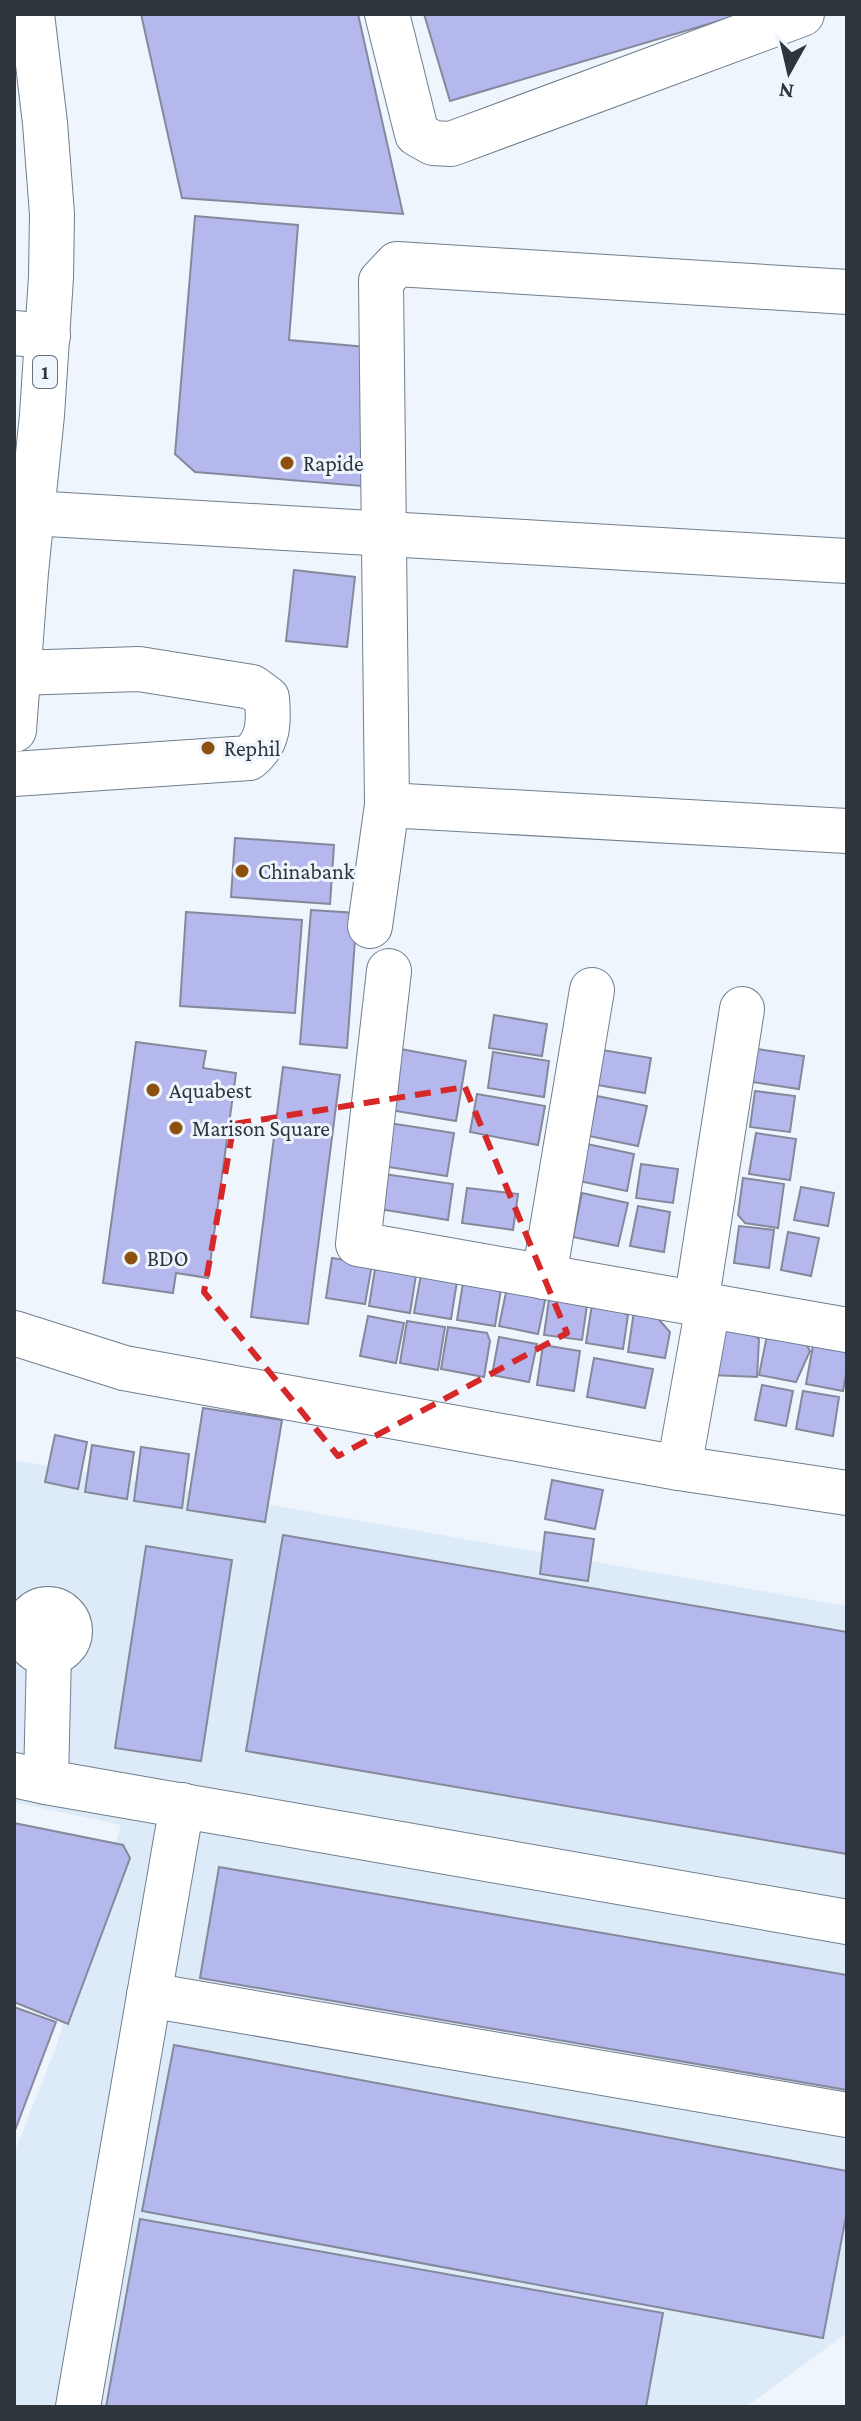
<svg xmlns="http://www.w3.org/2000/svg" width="861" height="2421" viewBox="0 0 861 2421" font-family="'Crimson Pro',serif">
<rect width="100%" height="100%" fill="#eef5fc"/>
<path fill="#ddebf8" d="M14,1460L847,1606V2333L746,2407H14V2153L56,2047L121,1825L14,1802Z"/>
<g fill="#b5b8ed" stroke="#86889c" stroke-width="2">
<path d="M141,14H358L403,214L182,198Z"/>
<path d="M424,14H742L450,101Z"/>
<path d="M195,216L298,225L289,340L377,348L362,486L195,472L175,454Z"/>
<path d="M294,570L355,577L347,647L286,641Z"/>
<path d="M235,838L334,845L330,904L231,897Z"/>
<path d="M311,910L357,913L347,1048L300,1044Z"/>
<path d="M186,912L302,920L295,1013L180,1006Z"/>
<path d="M494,1015L547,1024L542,1056L489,1048Z"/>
<path d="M136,1042L206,1051L203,1068L236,1073L208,1278L176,1273L173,1293L103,1283Z"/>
<path d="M395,1048L466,1061L456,1121L384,1109Z"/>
<path d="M757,1049L804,1056L799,1089L752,1082Z"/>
<path d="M602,1050L651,1058L645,1093L597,1085Z"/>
<path d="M493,1052L549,1061L544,1097L488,1088Z"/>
<path d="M283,1067L340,1075L308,1324L251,1317Z"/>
<path d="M755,1091L795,1096L790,1132L750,1127Z"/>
<path d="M477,1094L545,1106L538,1145L470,1132Z"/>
<path d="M597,1096L647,1106L638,1146L589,1136Z"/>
<path d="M389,1123L454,1133L447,1176L382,1166Z"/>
<path d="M756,1133L796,1139L790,1180L749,1174Z"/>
<path d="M587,1144L634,1154L627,1191L579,1181Z"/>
<path d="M641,1164L678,1169L673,1203L636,1198Z"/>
<path d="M384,1174L453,1184L448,1220L379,1209Z"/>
<path d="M743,1178L784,1184L778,1228L745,1223L738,1215Z"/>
<path d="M801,1187L834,1193L828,1226L794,1220Z"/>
<path d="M467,1188L518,1194L513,1230L462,1223Z"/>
<path d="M582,1193L628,1203L618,1246L573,1237Z"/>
<path d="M638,1206L670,1212L664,1252L630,1246Z"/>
<path d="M739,1226L774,1230L769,1268L734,1263Z"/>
<path d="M788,1232L819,1238L811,1276L781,1270Z"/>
<path d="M332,1258L372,1264L365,1304L326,1298Z"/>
<path d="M376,1263L417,1269L410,1313L369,1306Z"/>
<path d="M422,1269L458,1275L451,1319L414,1313Z"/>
<path d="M464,1277L502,1283L495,1326L457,1320Z"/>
<path d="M508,1283L547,1291L538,1334L499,1326Z"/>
<path d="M550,1292L588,1298L582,1340L544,1335Z"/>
<path d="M593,1298L628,1315L623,1349L586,1343Z"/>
<path d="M634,1311L654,1314L670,1332L665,1358L628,1352Z"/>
<path d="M368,1316L404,1323L396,1363L360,1356Z"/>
<path d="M407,1321L445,1327L438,1370L400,1363Z"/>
<path d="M713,1323L741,1325L759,1339L757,1377L711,1375Z"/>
<path d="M448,1327L487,1333L490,1341L484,1377L441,1369Z"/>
<path d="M768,1331L803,1338L810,1351L796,1382L759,1375Z"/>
<path d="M499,1337L537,1344L529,1382L492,1375Z"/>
<path d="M814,1340L847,1346V1369L843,1391L806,1384Z"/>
<path d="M543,1345L580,1351L574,1391L537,1385Z"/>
<path d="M594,1358L653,1369L645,1408L587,1397Z"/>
<path d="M762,1385L793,1391L786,1426L755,1420Z"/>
<path d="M803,1391L839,1397L833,1436L796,1429Z"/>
<path d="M203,1408L282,1420L265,1522L187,1510Z"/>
<path d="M55,1435L87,1442L78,1489L45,1482Z"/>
<path d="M92,1445L134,1452L127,1499L85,1492Z"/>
<path d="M141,1447L189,1454L182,1508L134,1501Z"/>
<path d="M552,1480L603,1490L595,1529L545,1519Z"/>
<path d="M545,1532L594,1539L588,1581L540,1574Z"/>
<path d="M283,1535L847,1632V1854L246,1751Z"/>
<path d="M146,1546L232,1560L201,1761L115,1748Z"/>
<path d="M14,1823L123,1845L130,1858L68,2024L14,2002Z"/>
<path d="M219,1867L847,1975V2090L200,1978Z"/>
<path d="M14,2007L56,2022L14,2133Z"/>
<path d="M174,2045L847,2171V2211L823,2338L142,2211Z"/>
<path d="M140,2219L663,2313L646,2407H106Z"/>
</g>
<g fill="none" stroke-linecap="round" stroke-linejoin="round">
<defs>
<g id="minor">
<path d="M387,14L417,134L433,143L451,144L802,14"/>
<path d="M14,333L48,336"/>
<path d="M31,513L847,561"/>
<path d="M14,774L249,758C269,742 269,723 267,698L252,687L139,669L17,673"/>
<path d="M387,805L847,831"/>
<path d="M370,926L387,805L381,281L397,264L847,292"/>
<path d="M389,971L358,1244L847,1330"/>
<path d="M544,1277L592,990"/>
<path d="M696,1304L742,1009"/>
<path d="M14,1333L124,1368L679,1468L847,1493"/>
<path d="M679,1468L708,1306"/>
<circle cx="48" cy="1631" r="22"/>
<path d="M14,1775L46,1782L847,1922"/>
<path d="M46,1782L49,1654"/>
<path d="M149,1995L847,2115"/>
<path d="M78,2407L182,1805"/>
</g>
<path id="highway" d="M14,730L26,572L42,415L51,277L52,214L45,123L32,14"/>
</defs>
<use href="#minor" stroke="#6f7f8e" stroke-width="46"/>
<use href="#highway" stroke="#6f7f8e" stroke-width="46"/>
<use href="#minor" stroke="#fff" stroke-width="44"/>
<use href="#highway" stroke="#fff" stroke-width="44"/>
</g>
<path fill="none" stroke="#d62828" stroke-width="6" stroke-dasharray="16 10" stroke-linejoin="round" d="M465,1087L567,1333L338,1456L204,1292L234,1124Z"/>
<g fill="#8c500f" stroke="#eef5fc" stroke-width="3">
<circle cx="287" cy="463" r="8"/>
<circle cx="208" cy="748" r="8"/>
<circle cx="242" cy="871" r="8"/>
<circle cx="153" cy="1090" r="8"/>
<circle cx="176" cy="1128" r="8"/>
<circle cx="131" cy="1258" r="8"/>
</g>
<g text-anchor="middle" stroke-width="6" stroke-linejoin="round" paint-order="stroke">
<rect fill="#eef5fc" stroke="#686f76" stroke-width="2" x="33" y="356" width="24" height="32" rx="6"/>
<g font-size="20" font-weight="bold" fill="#2e353c">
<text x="45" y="379">1</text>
</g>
<g font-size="22" fill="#2e353c" stroke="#eef5fc" text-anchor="start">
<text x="303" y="471">Rapide</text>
<text x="224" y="756">Rephil</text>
<text x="258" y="879">Chinabank</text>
<text x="169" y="1098">Aquabest</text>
<text x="192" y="1136">Marison Square</text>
<text x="147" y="1266">BDO</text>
</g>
</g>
<rect width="861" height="2421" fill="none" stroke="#2e353c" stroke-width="32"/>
<g transform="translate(789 72) rotate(188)" stroke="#eef5fc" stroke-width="6" paint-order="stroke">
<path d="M0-6L14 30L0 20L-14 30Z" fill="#2e353c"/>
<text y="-12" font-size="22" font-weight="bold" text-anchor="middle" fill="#2e353c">N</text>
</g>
</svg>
